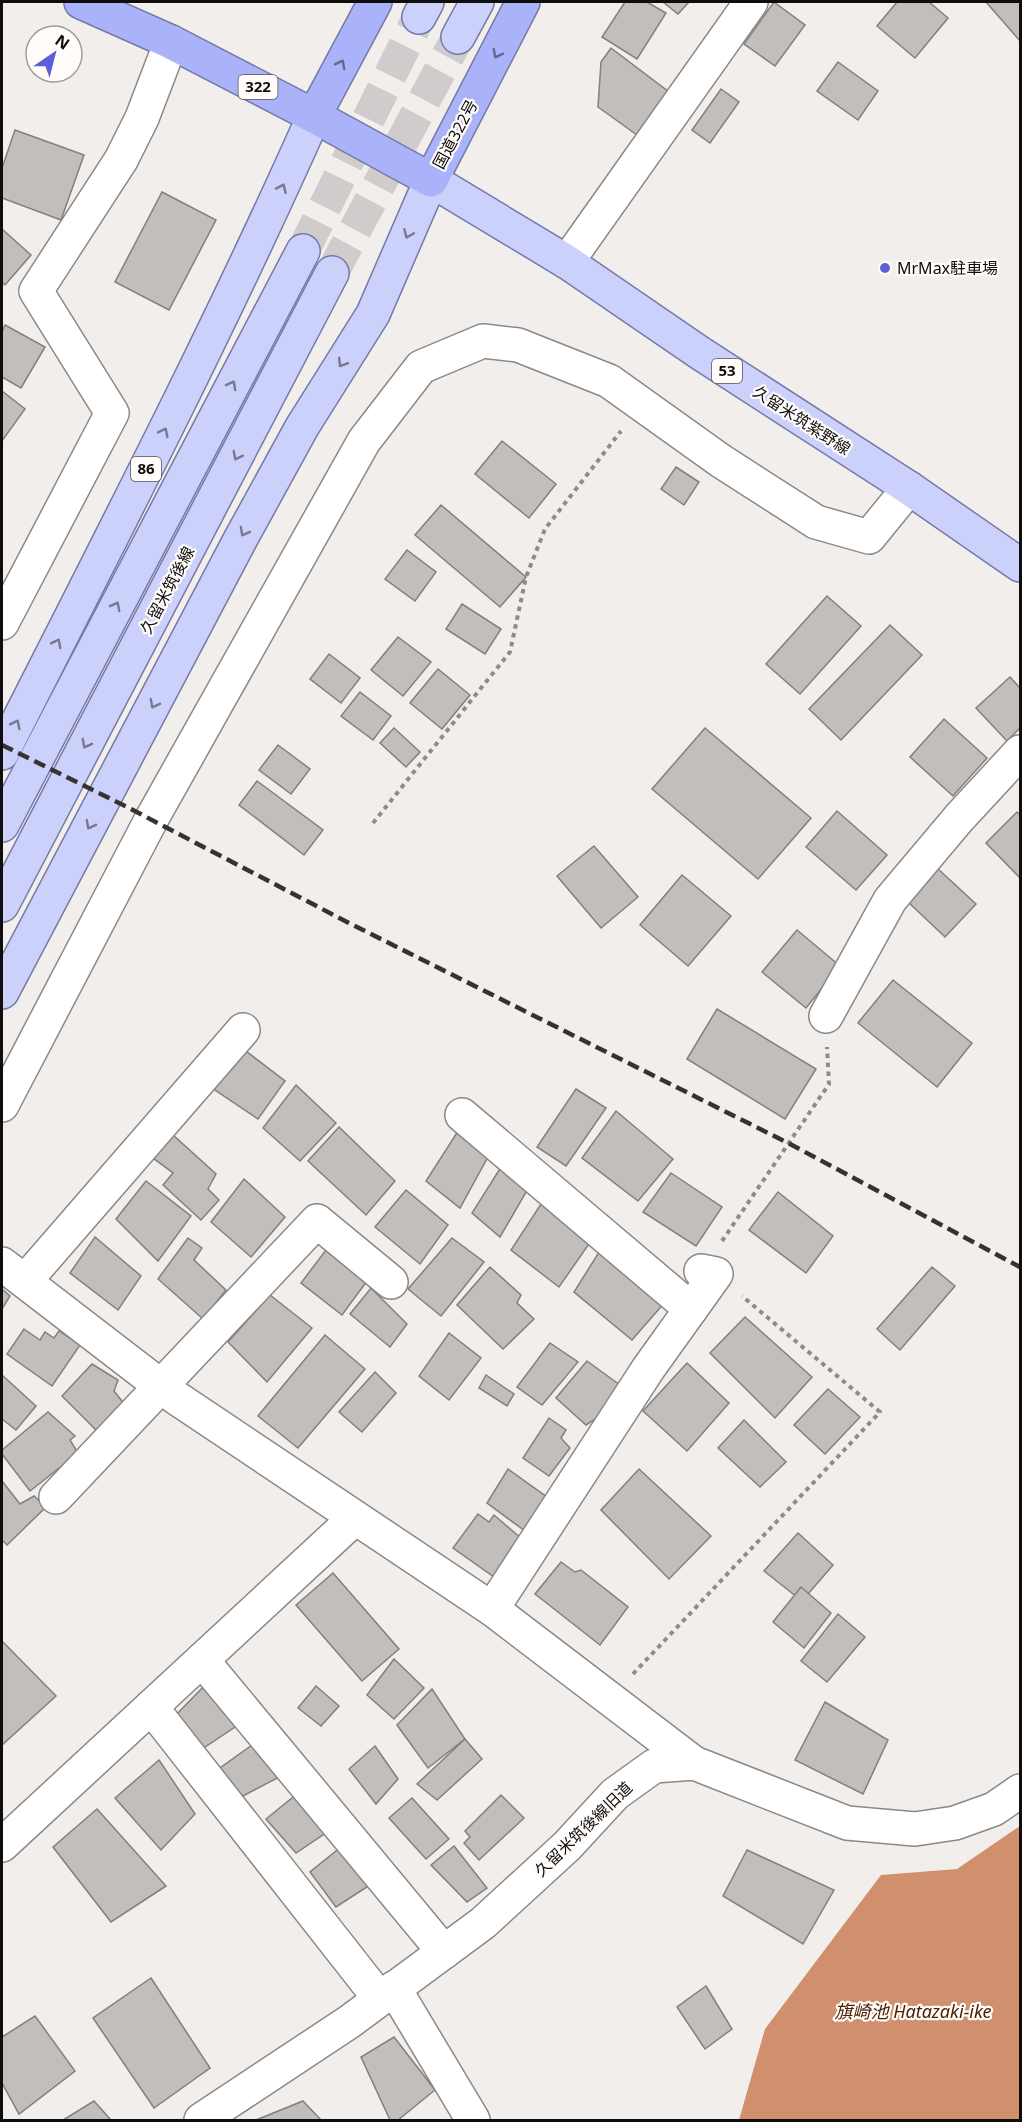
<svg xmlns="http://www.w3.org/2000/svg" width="1022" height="2122" viewBox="0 0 1022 2122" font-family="'Noto Sans','Noto Sans JP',sans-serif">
<rect width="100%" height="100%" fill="#f2eeec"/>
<path fill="#d1906d" d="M1020,1826V2120H739L765,2029L881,1875L957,1869Z"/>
<g fill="#c2bebc" stroke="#827f7d" stroke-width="1.5">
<path d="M625,2H647L666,13L637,59L602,37Z"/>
<path d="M663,2H689L678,14Z"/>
<path d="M774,2L805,25L775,66L744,44Z"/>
<path d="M897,2H929L948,18L915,58L877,26Z"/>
<path d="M986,2H1020V41Z"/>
<path d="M611,48L669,92L637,135L598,107L601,62Z"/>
<path d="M838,62L878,91L858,120L817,91Z"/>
<path d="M721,89L739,102L710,143L692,130Z"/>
<path d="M15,130L84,155L61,220L2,198V168Z"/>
<path d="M162,192L216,220L169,310L115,282Z"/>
<path d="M2,229L31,255L5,285L2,282Z"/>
<path d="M5,325L45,347L21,388L2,377V332Z"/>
<path d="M2,391L25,409L2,441Z"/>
<path d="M502,441L556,484L529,518L475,474Z"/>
<path d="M676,467L699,482L684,505L661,489Z"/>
<path d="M441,505L526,577L500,607L415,535Z"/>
<path d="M407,550L436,572L415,601L385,579Z"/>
<path d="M827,596L861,626L800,694L766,664Z"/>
<path d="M462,604L501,629L485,654L446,629Z"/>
<path d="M890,625L922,655L841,740L809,709Z"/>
<path d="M398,637L431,662L403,696L371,670Z"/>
<path d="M329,654L360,678L341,703L310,679Z"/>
<path d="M438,669L470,695L442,729L410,703Z"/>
<path d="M1010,677L1020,688V728L1007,741L976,708Z"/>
<path d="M360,692L391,716L373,740L341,716Z"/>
<path d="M944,719L987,758L953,796L910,757Z"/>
<path d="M394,728L420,752L406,767L380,743Z"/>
<path d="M705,728L811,818L758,879L652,789Z"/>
<path d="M278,745L310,769L291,794L259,770Z"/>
<path d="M257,781L323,830L304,855L239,805Z"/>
<path d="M837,811L887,855L856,890L806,847Z"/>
<path d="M1017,812L1020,815V878L986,843Z"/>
<path d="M594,846L638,897L601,928L557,876Z"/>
<path d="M937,868L976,904L945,937L906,900Z"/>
<path d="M682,875L731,916L688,966L640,925Z"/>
<path d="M797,930L840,966L806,1008L762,972Z"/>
<path d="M893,980L972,1043L937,1087L858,1023Z"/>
<path d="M717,1009L816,1069L785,1119L687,1059Z"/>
<path d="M242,1048L285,1081L258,1119L212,1088Z"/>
<path d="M296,1085L336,1123L300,1161L263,1128Z"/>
<path d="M576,1089L606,1108L566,1166L537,1147Z"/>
<path d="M616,1111L673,1159L638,1201L582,1158Z"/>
<path d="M339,1127L395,1181L366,1215L308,1161Z"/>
<path d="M458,1131L489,1155L460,1208L426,1181Z"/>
<path d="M172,1134L216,1174L208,1189L219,1200L201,1220L163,1185L173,1173L153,1158Z"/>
<path d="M501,1167L529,1187L500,1237L472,1213Z"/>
<path d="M671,1173L722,1207L696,1246L643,1212Z"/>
<path d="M244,1179L285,1217L251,1257L211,1222Z"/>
<path d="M146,1181L191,1216L158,1261L116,1219Z"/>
<path d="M406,1190L448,1225L420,1264L375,1227Z"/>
<path d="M778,1192L833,1236L806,1273L749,1230Z"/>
<path d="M541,1204L591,1241L559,1287L511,1250Z"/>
<path d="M95,1237L141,1276L118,1310L70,1273Z"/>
<path d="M188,1238L202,1248L194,1260L226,1290L203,1319L158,1279Z"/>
<path d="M452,1238L484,1262L441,1316L408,1289Z"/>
<path d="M329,1246L367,1281L342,1315L301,1283Z"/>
<path d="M601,1249L665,1302L632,1340L574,1292Z"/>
<path d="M490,1267L521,1295L517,1303L534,1319L503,1349L457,1305Z"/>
<path d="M932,1267L955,1286L900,1350L877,1329Z"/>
<path d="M371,1288L407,1324L390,1347L350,1314Z"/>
<path d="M2,1289L10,1296L2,1309Z"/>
<path d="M270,1295L312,1328L267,1382L228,1342Z"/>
<path d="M745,1317L812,1377L775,1418L710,1353Z"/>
<path d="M24,1329L40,1340L45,1332L54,1338L59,1331L80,1345L52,1386L7,1354Z"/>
<path d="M449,1333L481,1358L449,1400L419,1376Z"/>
<path d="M325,1335L365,1369L298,1448L258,1416Z"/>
<path d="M550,1343L578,1362L542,1405L517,1387Z"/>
<path d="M587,1361L620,1385L615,1406L586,1425L556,1398Z"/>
<path d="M687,1363L729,1403L687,1451L643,1411Z"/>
<path d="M92,1364L118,1380L114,1391L125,1405L96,1430L62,1396Z"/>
<path d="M375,1372L396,1393L362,1432L339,1412Z"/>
<path d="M2,1375L36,1406L16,1430L2,1419Z"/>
<path d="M486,1375L514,1394L507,1406L479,1388Z"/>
<path d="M828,1389L860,1417L825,1454L794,1425Z"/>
<path d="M48,1412L75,1436L70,1440L78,1453L30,1491L2,1454V1450Z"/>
<path d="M549,1418L566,1430L561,1438L570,1448L549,1476L523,1458Z"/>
<path d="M744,1420L786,1462L760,1487L718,1448Z"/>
<path d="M508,1469L547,1497L525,1531L487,1503Z"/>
<path d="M639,1469L711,1536L669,1579L601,1510Z"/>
<path d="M2,1481L20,1504L34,1496L46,1507L7,1545L2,1540Z"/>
<path d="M478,1514L489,1522L494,1515L522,1539L494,1577L453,1548Z"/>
<path d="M798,1533L833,1565L802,1601L764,1571Z"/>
<path d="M561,1562L575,1572L581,1570L628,1607L600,1645L535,1594Z"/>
<path d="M333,1573L399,1649L362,1681L296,1605Z"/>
<path d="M801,1587L831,1613L804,1648L773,1622Z"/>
<path d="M838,1614L865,1637L827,1682L801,1661Z"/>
<path d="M2,1641L56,1696L2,1745Z"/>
<path d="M394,1659L424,1688L394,1719L367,1695Z"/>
<path d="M210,1680L241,1723L202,1749L174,1717Z"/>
<path d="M316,1686L339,1706L321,1726L298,1708Z"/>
<path d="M432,1689L465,1739L428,1768L397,1725Z"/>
<path d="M825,1702L888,1740L863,1794L795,1760Z"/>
<path d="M465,1739L482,1759L437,1800L417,1784Z"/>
<path d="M255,1743L283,1775L241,1797L220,1768Z"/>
<path d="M375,1746L398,1779L376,1804L349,1769Z"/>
<path d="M159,1760L195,1814L161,1850L115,1798Z"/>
<path d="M298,1793L330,1830L296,1853L266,1819Z"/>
<path d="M501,1795L524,1818L479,1860L464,1843L470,1837L465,1831Z"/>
<path d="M412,1798L449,1839L426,1859L389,1818Z"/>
<path d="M97,1809L166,1886L111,1922L53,1847Z"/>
<path d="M454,1846L487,1888L467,1902L431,1865Z"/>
<path d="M341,1847L373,1883L336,1907L310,1872Z"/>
<path d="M747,1850L834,1890L803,1944L723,1896Z"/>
<path d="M151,1978L210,2068L154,2108L93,2018Z"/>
<path d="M706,1986L732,2029L705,2049L677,2007Z"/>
<path d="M35,2016L75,2071L19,2114L2,2083V2037Z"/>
<path d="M394,2037L435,2090L398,2120H390L361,2057Z"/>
<path d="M94,2101L111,2120H63Z"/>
<path d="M303,2101L321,2120H256Z"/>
</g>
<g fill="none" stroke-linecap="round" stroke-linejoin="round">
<g stroke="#d0cccb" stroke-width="33" stroke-dasharray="33 16" stroke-linecap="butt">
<path d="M303,251L419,17"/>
<path d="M332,273L458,37"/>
</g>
<defs>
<g id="street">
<path d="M567,262L751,2"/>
<path d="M2,623L112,413L36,291L121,160L142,118L171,42"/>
<path d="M826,1016L890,900L959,818L1020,752"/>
<path d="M2,1105L151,820L364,441L421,367L483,341L518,345L609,381L721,461L816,522L869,537L909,488"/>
<path d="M462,1115L691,1309"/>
<path d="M2,1264L175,1397L492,1609L694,1763"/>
<path d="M25,1281L243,1030"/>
<path d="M56,1497L317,1221L391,1282"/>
<path d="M492,1609L648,1369L716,1274L701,1271"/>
<path d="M202,1660L444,1952"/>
<path d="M151,1707L380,1999"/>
<path d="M2,1845L355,1518"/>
<path d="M394,1988L473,2120"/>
<path d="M201,2120L349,2022L483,1923L567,1846L615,1794L654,1766L694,1763L847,1823L915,1829L955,1823L994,1809L1020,1791"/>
</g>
<g id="primary">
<path d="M419,17L427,2"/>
<path d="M458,37L477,2"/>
<path d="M2,753C109,542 218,332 314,116"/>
<path d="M2,825L303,251"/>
<path d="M2,905L332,273"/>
<path d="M2,992L240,540L302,427L373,314L431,180L567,262L700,353L909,488L1020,565"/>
</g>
<g id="highway">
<path d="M81,2L171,42L314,116L431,180L523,2"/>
<path d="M314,116L375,2"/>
</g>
</defs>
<use href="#street" stroke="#8c8886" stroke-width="36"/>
<use href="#primary" stroke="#7479a7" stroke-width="36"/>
<use href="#highway" stroke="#7479a7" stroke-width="36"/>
<g stroke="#8e8b8a" stroke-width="4" stroke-dasharray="4.5 4.5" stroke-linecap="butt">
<path d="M373,823L510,652L526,577L545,529L621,431"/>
<path d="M722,1241L829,1084L827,1047"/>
<path d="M633,1674L880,1412L742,1296"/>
</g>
<use href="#street" stroke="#fff" stroke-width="33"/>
<use href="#primary" stroke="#ccd1fc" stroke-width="33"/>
<use href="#highway" stroke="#aab3fa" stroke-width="33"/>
<path stroke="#353332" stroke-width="4.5" stroke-dasharray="12 6" stroke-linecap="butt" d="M2,745L129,808L347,922L790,1144L1020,1267"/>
</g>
<defs><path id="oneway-chevron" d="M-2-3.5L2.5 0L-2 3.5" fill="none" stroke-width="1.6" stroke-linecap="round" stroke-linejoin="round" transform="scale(1.5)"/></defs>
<g stroke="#64698f">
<use href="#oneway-chevron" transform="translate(497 54) rotate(117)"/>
<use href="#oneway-chevron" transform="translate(341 64) rotate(-63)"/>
</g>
<g stroke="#777990">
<use href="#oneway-chevron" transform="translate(282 188) rotate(-66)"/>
<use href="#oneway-chevron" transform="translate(408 234) rotate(113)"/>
<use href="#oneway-chevron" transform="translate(342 363) rotate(122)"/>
<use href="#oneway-chevron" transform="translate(232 385) rotate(-62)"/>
<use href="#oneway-chevron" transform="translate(164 432) rotate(-64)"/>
<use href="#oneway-chevron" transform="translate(237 456) rotate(117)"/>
<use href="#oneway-chevron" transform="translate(244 532) rotate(119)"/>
<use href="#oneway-chevron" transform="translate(116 606) rotate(-62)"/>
<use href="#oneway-chevron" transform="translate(57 643) rotate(-63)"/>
<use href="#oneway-chevron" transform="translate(154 704) rotate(118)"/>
<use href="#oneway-chevron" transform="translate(16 724) rotate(-63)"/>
<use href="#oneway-chevron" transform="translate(86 744) rotate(118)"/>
<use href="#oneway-chevron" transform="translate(90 825) rotate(118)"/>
</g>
<circle fill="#5e5fd7" stroke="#fffcfa" stroke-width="2" cx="885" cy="268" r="6"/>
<g text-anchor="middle" stroke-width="4.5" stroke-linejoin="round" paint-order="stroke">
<g fill="#fffcfa" stroke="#575554" stroke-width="1.5">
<rect x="238.5" y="75" width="39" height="24" rx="4.5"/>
<rect x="712" y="359" width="30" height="24" rx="4.5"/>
<rect x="131" y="457" width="30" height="24" rx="4.5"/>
</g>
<g font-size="15" font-weight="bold" fill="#0f0e0d">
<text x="258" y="92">322</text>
<text x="727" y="376">53</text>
<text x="146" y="474">86</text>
</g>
<g font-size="16" fill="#0f0e0d" stroke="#fffcfa">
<text transform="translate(455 134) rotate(-62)" y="6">国道322号</text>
<text transform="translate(802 420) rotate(33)" y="6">久留米筑紫野線</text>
<text transform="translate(167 590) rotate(-62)" y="6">久留米筑後線</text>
<text transform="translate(583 1829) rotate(-44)" y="6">久留米筑後線旧道</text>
</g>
<g font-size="16" fill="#0f0e0d" stroke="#fffcfa" text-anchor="start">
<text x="897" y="274">MrMax駐車場</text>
</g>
<g font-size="18" font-style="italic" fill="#4b2106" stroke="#fffcfa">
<text x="913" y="2018">旗崎池 Hatazaki-ike</text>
</g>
</g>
<rect width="1022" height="2122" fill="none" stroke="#0f0e0d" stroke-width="6"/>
<g transform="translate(54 54) rotate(35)"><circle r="28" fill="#fffcfa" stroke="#9f9d9b" stroke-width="1.5"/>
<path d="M0-4.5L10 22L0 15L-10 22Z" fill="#5e5fd7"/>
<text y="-9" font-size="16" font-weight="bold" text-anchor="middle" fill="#0f0e0d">N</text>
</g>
</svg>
